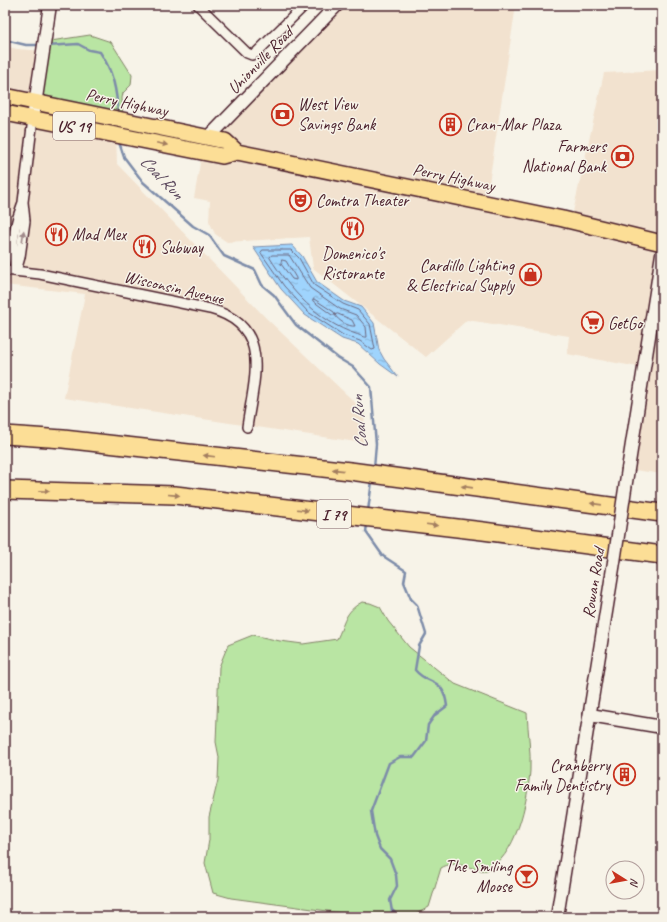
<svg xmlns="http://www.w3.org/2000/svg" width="667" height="922" viewBox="0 0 667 922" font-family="Caveat,sans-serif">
<defs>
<pattern id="water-ripples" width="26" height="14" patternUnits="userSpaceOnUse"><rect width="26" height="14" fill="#9fd4fd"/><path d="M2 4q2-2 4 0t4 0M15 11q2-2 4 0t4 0" fill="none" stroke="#8ab6d9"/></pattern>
</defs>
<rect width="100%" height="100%" fill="#f7f3e8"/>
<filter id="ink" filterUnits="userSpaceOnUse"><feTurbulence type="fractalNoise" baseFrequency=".025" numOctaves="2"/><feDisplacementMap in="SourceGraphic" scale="8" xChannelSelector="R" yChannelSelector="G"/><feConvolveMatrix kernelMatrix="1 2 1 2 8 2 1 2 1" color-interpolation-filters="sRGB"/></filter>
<g filter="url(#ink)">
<g fill="#f2e2cf">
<path d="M337,5H516L486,203L571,221L604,73L662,70V474L628,469L644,368L567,354L569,336L467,320L426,357L313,268L309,237L227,242L215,234L209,221L210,201L194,198L202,152L208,138Z"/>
<path d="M5,46L17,49L43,51L33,118L116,134L117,164L266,318L365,412L363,443L64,398L85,294L5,285Z"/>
</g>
<g fill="#b9e5a3" stroke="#828267">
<path d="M90,35L111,42L132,75L131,85L123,93L122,98L123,120L36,102L44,42Z"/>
<path d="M362,602L370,603L380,607L388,621L409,647L455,684L527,713C528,732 531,752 530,771C528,800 516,859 485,871C469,869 456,859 441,868L429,907L411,917H372L231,898L213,893L205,863L209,840V817L218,780L219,757L216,742L219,667L228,645L253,635L280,641L303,644L337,639C345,623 344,612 362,602Z"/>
</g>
<path fill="url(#water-ripples)" stroke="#7d8ca9" d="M292,245L302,256L317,282L344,301L361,307L374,323L379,350L384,359L398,377L380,364L358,344L342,339L305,315L281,289L253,247Z"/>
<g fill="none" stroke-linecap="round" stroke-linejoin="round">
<g stroke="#6c677f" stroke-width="1">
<path d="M263,250H291L299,258L314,285L343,304L358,310L370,324L375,349L372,350L360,341L343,335L308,312L284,286L261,253Z"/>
<path d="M272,255H289L310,288L340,309L356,315L366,327L367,337C364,338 360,335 356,334C319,322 290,290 270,258Z"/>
<path d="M282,260L286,261L296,278V280L292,279L281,264Z"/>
<path d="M314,299L334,312L335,315H332L313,301Z"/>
<path d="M338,314L352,320L355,326C349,327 338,321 335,315Z"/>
</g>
<g stroke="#7d8ca9" stroke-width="2.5">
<path d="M5,40L26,45H40"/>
<path d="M47,46L78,44L89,50L100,52C113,71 117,91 118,115"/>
<path d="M119,142L124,157L143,182L193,226L209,235L224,256L255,270L262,285L274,295L296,325L338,358L353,367L371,387L376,444L374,468"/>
<path d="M368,511L372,481"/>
<path d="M367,524L366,532L383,556L406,571L404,582L411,599L417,605L426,634L419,646L415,670C429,687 443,675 447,706L435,715L428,725L426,741L414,757H400L389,763L371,811L375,836L380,849L390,859L396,875L397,886L390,900L393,917"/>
<path d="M392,910L399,917"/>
</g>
<defs>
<g id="minor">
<path d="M198,5L247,53L252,55L256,53L305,5"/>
<path d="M5,270L40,274L210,309C273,326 254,378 247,427"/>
<path d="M16,270C9,248 14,226 22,205"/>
<path d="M16,271L20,257L25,221L23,202L33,118"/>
</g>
<g id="tertiary">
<path d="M33,118L50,5"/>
<path d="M208,138L337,5"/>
<path d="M628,469L662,254"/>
<path d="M590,715L662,727"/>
<path d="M557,917L614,562"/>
</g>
<g id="primary">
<path d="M5,96L225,141L237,152L563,219L662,243"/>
<path d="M5,113L222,156L237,152"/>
</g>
<g id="motorway">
<path d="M5,435L63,439L350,471L662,513"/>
<path d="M5,490L175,495L483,531L662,555"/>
</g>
</defs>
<use href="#minor" stroke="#4a1f2b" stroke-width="12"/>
<use href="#tertiary" stroke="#4a1f2b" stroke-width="15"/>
<use href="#primary" stroke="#4a1f2b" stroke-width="18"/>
<use href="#motorway" stroke="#4a1f2b" stroke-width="20"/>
<use href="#minor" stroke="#f7f3e8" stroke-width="9"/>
<use href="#tertiary" stroke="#f7f3e8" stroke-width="12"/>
<use href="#primary" stroke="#fcde96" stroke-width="15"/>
<use href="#motorway" stroke="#fcde96" stroke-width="17"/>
<defs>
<path id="tertiary-bridge" d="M614,562L628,469"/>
</defs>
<use href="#tertiary-bridge" stroke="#4a1f2b" stroke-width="15" stroke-linecap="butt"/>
<use href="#tertiary-bridge" stroke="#f7f3e8" stroke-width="12"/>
</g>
<defs><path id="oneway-solid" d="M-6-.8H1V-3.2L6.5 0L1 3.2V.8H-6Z"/></defs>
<g fill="#a37e60">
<use href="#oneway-solid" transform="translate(162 144) rotate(12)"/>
<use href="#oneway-solid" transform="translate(209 456) rotate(-173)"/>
<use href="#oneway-solid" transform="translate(338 470) rotate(-174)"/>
<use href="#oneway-solid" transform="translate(467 487) rotate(-172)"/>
<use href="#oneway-solid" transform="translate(44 491) rotate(1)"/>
<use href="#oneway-solid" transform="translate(174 495) rotate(5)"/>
<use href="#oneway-solid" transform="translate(596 504) rotate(-172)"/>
<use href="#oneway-solid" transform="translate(303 510) rotate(7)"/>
<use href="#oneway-solid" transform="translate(432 525) rotate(7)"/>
</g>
<use fill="#a0898a" href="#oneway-solid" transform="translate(23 236) rotate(-82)"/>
</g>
<defs>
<symbol id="bank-ring" viewBox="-11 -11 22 22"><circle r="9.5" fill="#f7f3e8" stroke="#c8321e" stroke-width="1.5"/><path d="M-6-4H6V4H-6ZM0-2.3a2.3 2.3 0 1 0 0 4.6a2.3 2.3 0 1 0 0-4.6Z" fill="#c8321e"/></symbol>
<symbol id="building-ring" viewBox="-11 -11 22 22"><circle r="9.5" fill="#f7f3e8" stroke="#c8321e" stroke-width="1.5"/><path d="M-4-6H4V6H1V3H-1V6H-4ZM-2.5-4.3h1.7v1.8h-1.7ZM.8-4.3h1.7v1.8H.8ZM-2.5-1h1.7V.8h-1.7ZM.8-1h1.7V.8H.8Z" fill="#c8321e"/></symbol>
<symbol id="theatre-ring" viewBox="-11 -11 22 22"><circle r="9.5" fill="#f7f3e8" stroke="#c8321e" stroke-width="1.5"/><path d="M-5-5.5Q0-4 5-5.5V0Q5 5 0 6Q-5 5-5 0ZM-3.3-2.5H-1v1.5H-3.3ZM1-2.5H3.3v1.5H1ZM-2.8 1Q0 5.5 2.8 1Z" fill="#c8321e"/></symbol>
<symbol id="restaurant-ring" viewBox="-11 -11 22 22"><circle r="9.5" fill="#f7f3e8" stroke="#c8321e" stroke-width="1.5"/><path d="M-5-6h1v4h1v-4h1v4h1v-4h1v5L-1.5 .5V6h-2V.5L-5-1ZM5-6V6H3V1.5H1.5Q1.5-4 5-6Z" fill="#c8321e"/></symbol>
<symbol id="shop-ring" viewBox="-11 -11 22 22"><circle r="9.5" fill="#f7f3e8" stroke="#c8321e" stroke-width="1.5"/><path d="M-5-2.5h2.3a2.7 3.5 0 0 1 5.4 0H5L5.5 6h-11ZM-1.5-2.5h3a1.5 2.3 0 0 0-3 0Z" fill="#c8321e"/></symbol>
<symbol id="supermarket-ring" viewBox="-11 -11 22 22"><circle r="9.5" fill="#f7f3e8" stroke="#c8321e" stroke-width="1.5"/><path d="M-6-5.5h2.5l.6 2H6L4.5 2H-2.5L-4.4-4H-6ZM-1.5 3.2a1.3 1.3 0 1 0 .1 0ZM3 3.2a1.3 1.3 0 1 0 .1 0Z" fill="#c8321e"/></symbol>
<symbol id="bar-ring" viewBox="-11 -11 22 22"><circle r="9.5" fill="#f7f3e8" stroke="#c8321e" stroke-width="1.5"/><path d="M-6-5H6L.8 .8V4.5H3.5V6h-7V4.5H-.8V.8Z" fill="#c8321e"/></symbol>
</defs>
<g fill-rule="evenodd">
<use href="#bank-ring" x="270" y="102" width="25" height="25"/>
<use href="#building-ring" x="438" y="112" width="25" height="25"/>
<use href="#bank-ring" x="610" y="144" width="25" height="25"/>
<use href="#theatre-ring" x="288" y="188" width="25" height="25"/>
<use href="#restaurant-ring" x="340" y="216" width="25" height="25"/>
<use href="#restaurant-ring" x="44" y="222" width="25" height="25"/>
<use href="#restaurant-ring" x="132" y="234" width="25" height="25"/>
<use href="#shop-ring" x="518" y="262" width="25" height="25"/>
<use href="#supermarket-ring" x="580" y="310" width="25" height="25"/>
<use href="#building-ring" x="612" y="762" width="25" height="25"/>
<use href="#bar-ring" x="514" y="864" width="25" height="25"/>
</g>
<g text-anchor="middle" stroke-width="3" stroke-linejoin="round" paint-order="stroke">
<g fill="#f7f3e8" stroke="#7e5f64" stroke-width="1">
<rect x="53" y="112" width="42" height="28" rx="3"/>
<rect x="317" y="500" width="34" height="28" rx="3"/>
</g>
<g font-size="16" font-weight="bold" fill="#4a1f2b">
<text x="74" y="132">US 19</text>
<text x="334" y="520">I 79</text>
</g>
<g font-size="17" fill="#4a1f2b" stroke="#f7f3e8">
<text transform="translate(260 60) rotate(-46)" y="6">Unionville Road</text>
<text transform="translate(127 102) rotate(12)" y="6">Perry Highway</text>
<text transform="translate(454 177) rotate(12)" y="6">Perry Highway</text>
<text transform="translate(174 287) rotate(13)" y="6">Wisconsin Avenue</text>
<text transform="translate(593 583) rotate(-81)" y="6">Rowan Road</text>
</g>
<g font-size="17" fill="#4a1f2b" stroke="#f7f3e8" text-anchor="start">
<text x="298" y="110">West View<tspan x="298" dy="20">Savings Bank</tspan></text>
<text x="466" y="130">Cran-Mar Plaza</text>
<text x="606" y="152" text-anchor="end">Farmers<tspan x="606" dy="20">National Bank</tspan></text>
<text x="316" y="206">Comtra Theater</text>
<text x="72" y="240">Mad Mex</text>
<text x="160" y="253">Subway</text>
<text x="353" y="259" text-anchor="middle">Domenico's<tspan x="353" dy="20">Ristorante</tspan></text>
<text x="514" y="271" text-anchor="end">Cardillo Lighting<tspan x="514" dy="20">&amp; Electrical Supply</tspan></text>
<text x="608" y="329">GetGo</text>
<text x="610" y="771" text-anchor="end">Cranberry<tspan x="610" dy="20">Family Dentistry</tspan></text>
<text x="512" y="872" text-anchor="end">The Smiling<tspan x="512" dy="20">Moose</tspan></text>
</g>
<g font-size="18" font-style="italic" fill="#5f4c60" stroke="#f7f3e8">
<text transform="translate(162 177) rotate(46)" y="6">Coal Run</text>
<text transform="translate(359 422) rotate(-95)" y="6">Coal Run</text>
</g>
</g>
<rect width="667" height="922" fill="none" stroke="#f7f3e8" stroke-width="20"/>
<rect x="10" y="10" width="647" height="902" fill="none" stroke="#4a1f2b" stroke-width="1.5" filter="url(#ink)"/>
<g transform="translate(625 880) rotate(101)"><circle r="19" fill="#f7f3e8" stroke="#b29e9c"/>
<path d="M0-3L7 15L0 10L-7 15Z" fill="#c8321e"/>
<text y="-6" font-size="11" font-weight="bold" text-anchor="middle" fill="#4a1f2b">N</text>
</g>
</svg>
